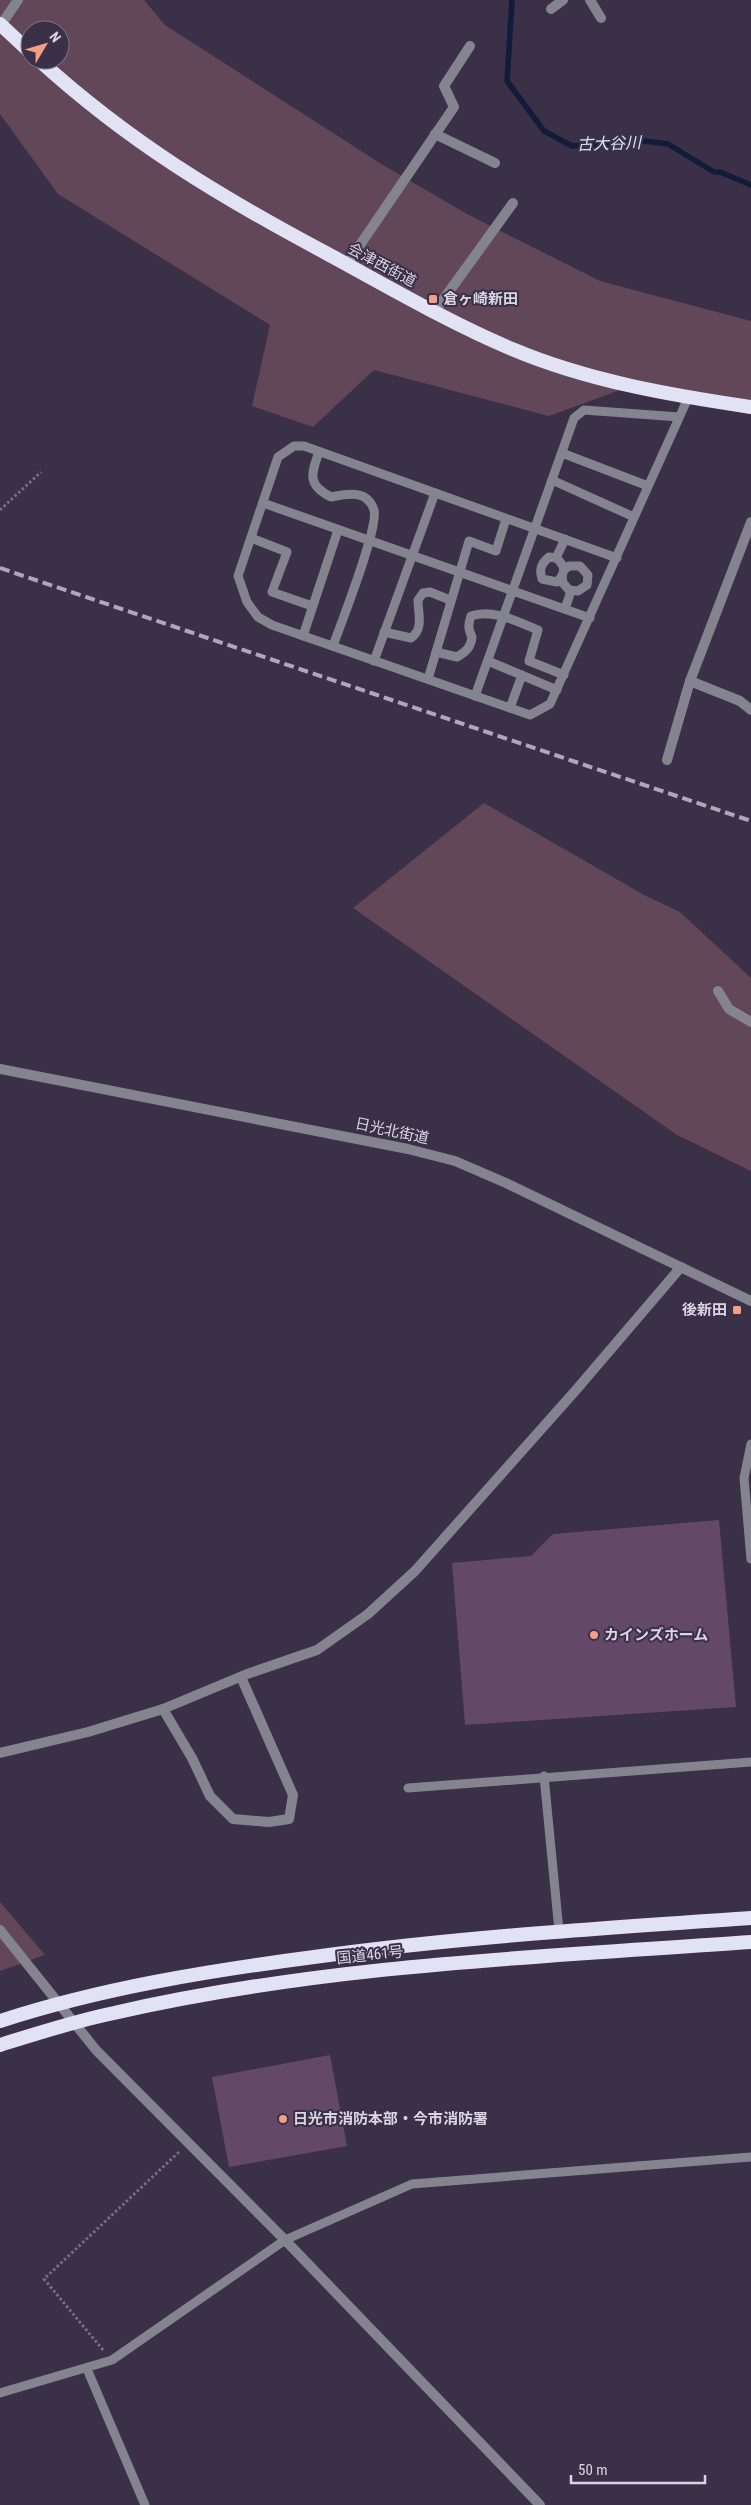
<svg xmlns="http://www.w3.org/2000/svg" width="751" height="2505" viewBox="0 0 751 2505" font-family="'Roboto Condensed','Noto Sans JP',sans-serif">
<rect width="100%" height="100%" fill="#3a3047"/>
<g fill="#614757" fill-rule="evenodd">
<path d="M0,0H144L165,25L383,165L467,214L600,281L751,321V407L631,386L549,416L374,370L313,427L252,406L270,325L58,194L0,114ZM30,30H60V60H30Z"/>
<path d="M484,803L646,896L680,912L751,978V1171L677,1135L353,908Z"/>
<path d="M0,1902L45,1955L0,1971Z"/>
</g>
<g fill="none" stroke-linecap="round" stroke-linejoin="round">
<path stroke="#111c3a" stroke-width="5.5" d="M512,0L507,81L544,131L572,146L645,141L668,144L714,172H720L751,185"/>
</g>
<g fill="#644867">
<path d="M719,1520L736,1707L465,1725L452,1563L531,1556L553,1534Z"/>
<path d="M330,2055L347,2146L229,2167L212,2077Z"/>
</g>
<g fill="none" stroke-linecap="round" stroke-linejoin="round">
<g stroke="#786f83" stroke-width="3" stroke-dasharray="2.5 2.5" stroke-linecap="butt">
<path d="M0,510L41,472"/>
<path d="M103,2350L44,2279L180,2151"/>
</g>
<g stroke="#848490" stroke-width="9">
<path d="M319,452C311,474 307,485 331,497C347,494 367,489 374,510C379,528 341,623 333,646"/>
<path d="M562,453L648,486"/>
<path d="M552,480L634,517"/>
<path d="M263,503L590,618"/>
<path d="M251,538L287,552L272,592L312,606"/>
<path d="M556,558C566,566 566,573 557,582L542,579C539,569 541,564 549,557L556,558L565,539"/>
<path d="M617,558L304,446H294L278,457L238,576L247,602L258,617L272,625L530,715L550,704L688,398"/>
<path d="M562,576L563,583L569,590L578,591L587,585L588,575L580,566H569L564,570"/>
<path d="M565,609L571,591"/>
<path d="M384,632L411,638C424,629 418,614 418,600L423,593L430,592L450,600"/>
<path d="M303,636L338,530"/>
<path d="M436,652L457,657C466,652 471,647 472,637C468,629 468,624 471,616C493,608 517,622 538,630L529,661L564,675"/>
<path d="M374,661L435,493"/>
<path d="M488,661L557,690"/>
<path d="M428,679L469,541L496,551L506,519"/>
<path d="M475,696L574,418L584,410L679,417"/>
<path d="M510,708L522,675"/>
<path d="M751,1444L744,1478L751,1559"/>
<path d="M544,1776L559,1931"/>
<path d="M408,1788L751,1762"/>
<path d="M87,2369L145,2505"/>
<path d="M0,2393L112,2360L285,2240L412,2184L751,2157"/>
</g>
<g stroke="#848490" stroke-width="10">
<path d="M590,0L601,18"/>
<path d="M551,9L563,0"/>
<path d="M1,25L18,0"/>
<path d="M435,134L495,163"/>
<path d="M347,264L454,107L444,86L470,46"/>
<path d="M435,311L513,203"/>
<path d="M690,681L740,701L751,710"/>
<path d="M667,760L690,681L751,522"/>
<path d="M718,991L729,1009L751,1022"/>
<path d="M163,1709L192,1758L210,1796L233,1819L269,1822L289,1819L293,1795L241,1677"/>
<path d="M0,1753L88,1732L163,1709L247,1674L317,1650L368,1614L415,1571L576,1390L681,1267"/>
<path d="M0,1930L96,2050L285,2240L540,2505"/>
</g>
<path stroke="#848490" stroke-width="10" d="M0,1069L408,1149L455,1161L506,1183L751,1301"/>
<g stroke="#e2e2f5" stroke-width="14">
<path d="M0,24L30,52"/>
<path d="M39,60C129,142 219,196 326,253C387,286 448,322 512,349C588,381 670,395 751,407"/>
<path d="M0,2021C102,1988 207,1971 314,1957C459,1937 605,1928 751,1918"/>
<path d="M0,2045C38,2033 75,2021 114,2013C323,1965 538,1957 751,1942"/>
</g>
<path stroke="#b0a8b9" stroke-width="4" stroke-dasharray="10 5" stroke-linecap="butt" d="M0,568L751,821"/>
</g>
<g fill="#f39f85" stroke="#3a3047" stroke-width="2">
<rect x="428" y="294" width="10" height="10" rx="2.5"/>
<rect x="732" y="1305" width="10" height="10" rx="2.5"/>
<circle cx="594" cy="1635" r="5"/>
<circle cx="283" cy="2119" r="5"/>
</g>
<g text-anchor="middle" stroke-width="4" stroke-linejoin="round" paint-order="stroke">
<g font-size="15" fill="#dbd5e3" stroke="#3a3047">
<text transform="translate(382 265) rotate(28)" y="5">会津西街道</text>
<text transform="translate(392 1131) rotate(12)" y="5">日光北街道</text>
<text transform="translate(370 1955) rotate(-6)" y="5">国道461号</text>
</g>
<g font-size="15" font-weight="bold" fill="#dbd5e3" stroke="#3a3047" text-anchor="start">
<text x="443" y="304">倉ヶ崎新田</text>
<text x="727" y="1315" text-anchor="end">後新田</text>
<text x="604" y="1640">カインズホーム</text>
<text x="293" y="2124">日光市消防本部・今市消防署</text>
</g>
<g font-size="16" font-style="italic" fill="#d7e2fb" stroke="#3a3047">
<text transform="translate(609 143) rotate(-2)" y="6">古大谷川</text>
</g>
</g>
<g transform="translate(45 45) rotate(52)"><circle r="24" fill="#3a3047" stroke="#7a7285"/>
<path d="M0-4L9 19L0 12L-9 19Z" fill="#f39f85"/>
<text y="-8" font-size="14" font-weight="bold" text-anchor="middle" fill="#dbd5e3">N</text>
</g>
<path d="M571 2475v8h134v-8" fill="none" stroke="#dbd5e3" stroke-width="2.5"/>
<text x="578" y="2475" font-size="15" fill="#dbd5e3" stroke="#3a3047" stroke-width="4" paint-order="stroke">50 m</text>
</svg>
